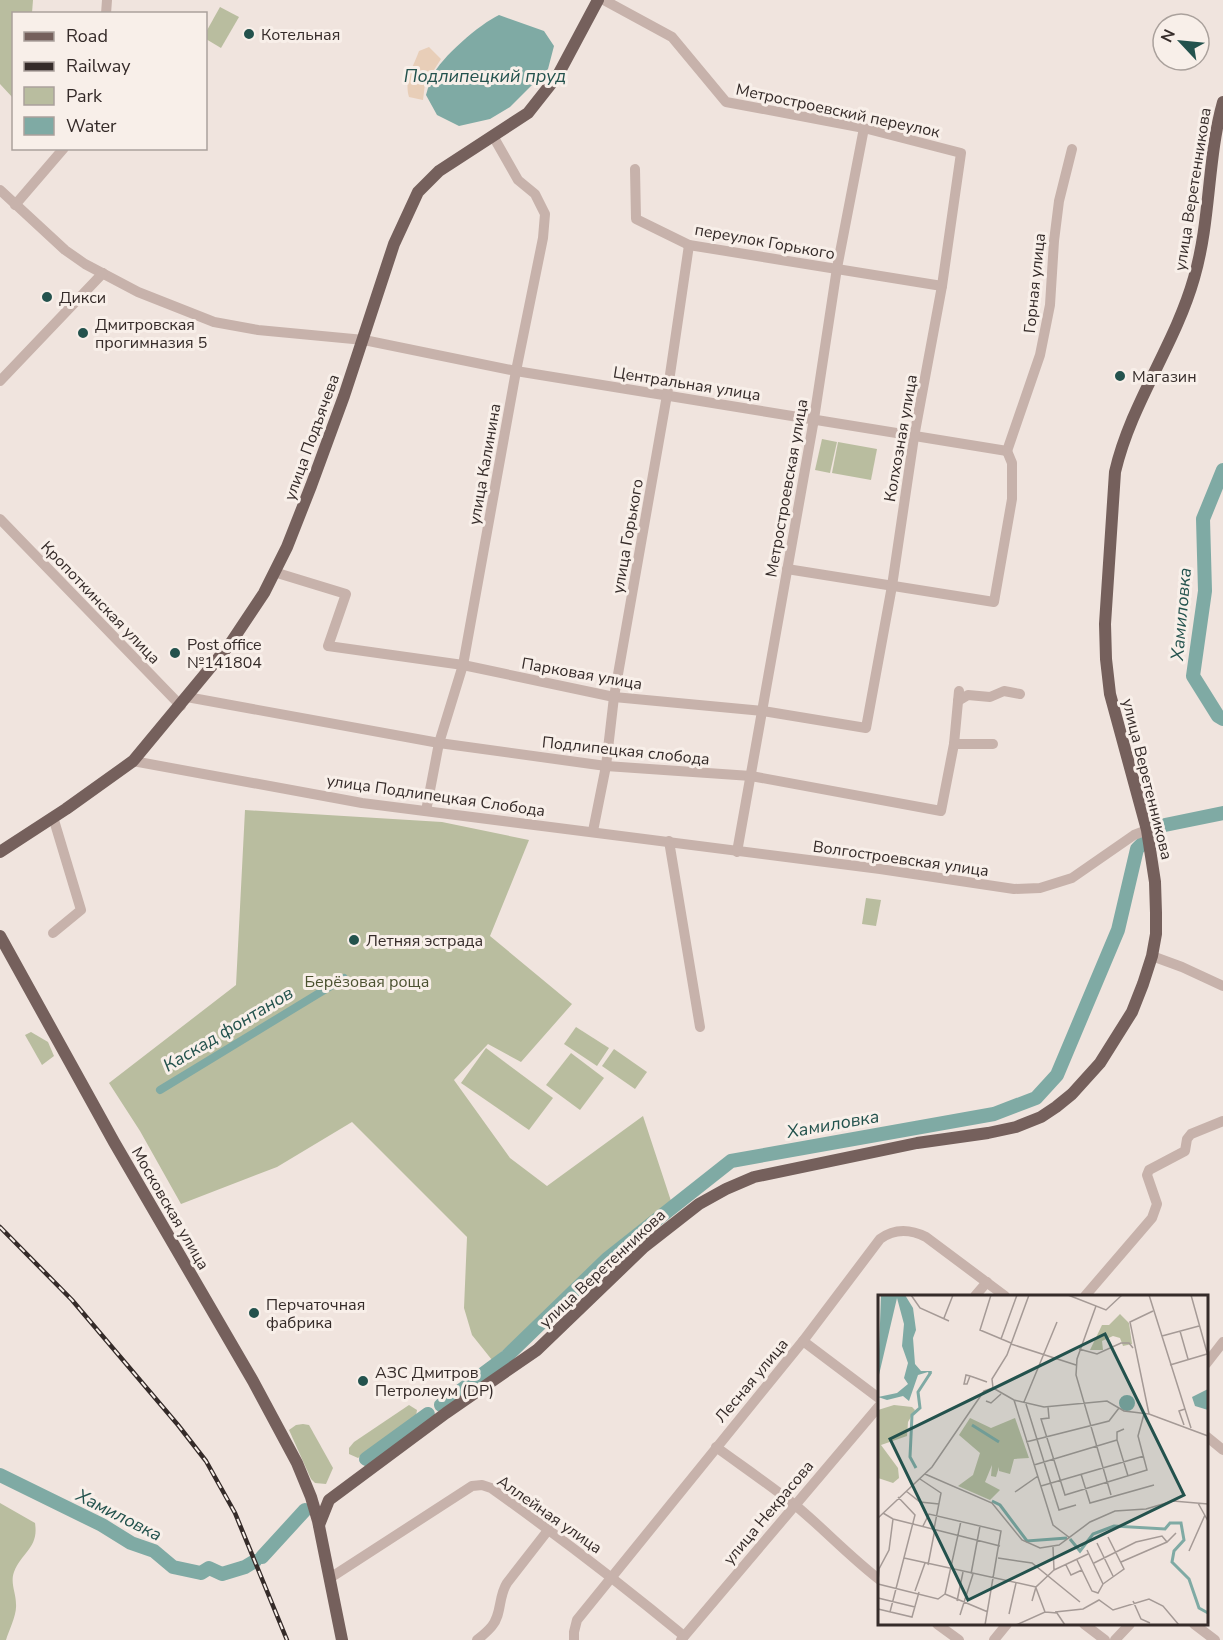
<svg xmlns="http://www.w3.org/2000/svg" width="1223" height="1640" viewBox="0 0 1223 1640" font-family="'Nunito Sans',sans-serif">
<rect width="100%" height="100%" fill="#f0e4de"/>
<g fill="#b9bd9f">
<path d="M0,0H33L32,13L14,14L13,98L0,84Z"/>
<path d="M220,7L239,17L221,48L206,39V32Z"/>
<path d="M822,439L837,442L830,473L815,470Z"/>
<path d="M838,442L877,449L871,480L832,473Z"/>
<path d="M245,810L442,822L529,840L490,936L572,1004L521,1062L488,1044L454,1080L510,1158L547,1186L643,1116L672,1204L492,1360L472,1335L464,1308L467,1237L352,1122L277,1167L181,1204L140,1131L109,1083L236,985Z"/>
<path d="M866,898L881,900L876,926L862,924Z"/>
<path d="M576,1027L609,1048L597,1066L564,1044Z"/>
<path d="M31,1032L48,1042L54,1056L42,1065L25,1035Z"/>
<path d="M486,1048L553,1098L529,1130L461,1083Z"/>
<path d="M614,1049L647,1072L635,1089L602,1066Z"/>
<path d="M571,1053L604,1078L580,1110L546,1085Z"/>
<path d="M409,1405L417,1410L416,1416L358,1458L349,1454V1448L354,1442Z"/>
<path d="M303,1424L309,1425L333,1468L326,1484L315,1483L311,1479L289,1430L296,1425Z"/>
<path d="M0,1503L35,1523C39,1548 22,1552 14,1572C10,1583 16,1593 16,1604C17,1615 9,1630 6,1640H0Z"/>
</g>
<path fill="#e8ceb8" d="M429,47L441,59L425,84L423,100L409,97C404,79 413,68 419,51Z"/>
<path fill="#7faaa4" d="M499,15L544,31L554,46L548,69L510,107L490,119L459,126L437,115L426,95C428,89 429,82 432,77C441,57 480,24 499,15Z"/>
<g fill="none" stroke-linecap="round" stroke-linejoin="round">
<path stroke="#7faaa4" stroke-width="8" d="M160,1090L344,978"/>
<g stroke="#7faaa4" stroke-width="14">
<path d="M1223,470L1203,519L1205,591L1193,676L1218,716L1223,719"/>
<path d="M1154,832L1160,826L1223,813"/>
<path d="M441,1405L507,1356L607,1259L731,1161L994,1114L1036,1098L1057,1075L1118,930L1137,849L1143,843"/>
<path d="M366,1459L428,1414"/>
<path d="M0,1475L102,1525L131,1543L154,1551L173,1567L201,1573L209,1568L222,1574L245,1567L255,1561"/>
<path d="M262,1557L305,1510"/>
</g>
<g stroke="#c7b2ab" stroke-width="10">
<path d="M106,14L107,0"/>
<path d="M635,169L636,219L689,245L942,286"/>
<path d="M0,190L65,250L85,264L138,292L214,322L258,330L364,340L516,371L1007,451"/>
<path d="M15,205L64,148"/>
<path d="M0,381L103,273"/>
<path d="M1007,451L1040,355L1050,305L1054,241L1059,201L1072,149"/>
<path d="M0,519L181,706"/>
<path d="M787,569L994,602L1012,499V463L1007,451"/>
<path d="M274,572L346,594L328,646L463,665L614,697L763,711L866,728L892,586L914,437L942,286L961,153L864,128L726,102L672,37L604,0"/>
<path d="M187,697L439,743L606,766L751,776L941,811L954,744L959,691"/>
<path d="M958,701L968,695L990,697L1004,691L1020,694"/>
<path d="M954,744H993"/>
<path d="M133,761L362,803L880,869L1014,889L1040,888L1072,878L1134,835L1147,830"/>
<path d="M426,811L439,743L463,665L516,371L543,238L545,214L535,194L518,180L493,136"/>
<path d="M593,831L606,766L614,697L667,395L689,245"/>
<path d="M669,841L700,1027"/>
<path d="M737,852L814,419L837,268L864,128"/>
<path d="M53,933L81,910L53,817"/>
<path d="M1152,956L1182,967L1223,986"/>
<path d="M975,1296L987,1282"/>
<path d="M1085,1296L1152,1218L1157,1204L1147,1175L1149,1170L1185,1151L1187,1139L1191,1134L1223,1121"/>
<path d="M803,1341L880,1399"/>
<path d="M1206,1364L1223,1342"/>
<path d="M1206,1436L1223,1450"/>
<path d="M716,1447C742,1466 770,1485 795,1505C824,1529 850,1557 880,1580"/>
<path d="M330,1578L472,1486L482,1485L491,1488C557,1535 621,1584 684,1636"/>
<path d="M937,1624L959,1640"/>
<path d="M1084,1624L1105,1640"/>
<path d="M1194,1624L1215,1640"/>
<path d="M477,1640C482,1636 488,1631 492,1626C502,1614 498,1597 507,1583L549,1529"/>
<path d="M574,1640V1632L577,1620L803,1341L880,1239C895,1228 910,1229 926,1237L1005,1296"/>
<path d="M681,1640L880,1405"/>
<path d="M994,1640L1007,1624"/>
<path d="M1115,1640L1130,1624"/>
</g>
<g stroke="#75605c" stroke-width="12">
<path d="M0,852L66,809L133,761L230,644L264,593L287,547L311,486L344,396L394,244L418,192L439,171L528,113L558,75L598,0"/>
<path d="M0,936L114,1142L253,1381L297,1463L311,1497L318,1521L342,1640"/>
<path d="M319,1525L329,1500L446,1413L537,1350L644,1247L699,1204L726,1189L754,1177L917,1143L988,1133L1016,1127L1041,1117L1056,1107L1072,1094L1100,1063L1132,1012L1143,984L1152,956L1156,934V913L1155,882L1147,830L1110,694L1106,659L1105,624L1115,472C1131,403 1175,345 1194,278C1211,220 1207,159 1223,102"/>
</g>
<defs>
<path id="rail" d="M0,1227L72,1300L178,1425L206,1461L235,1513L287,1640"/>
</defs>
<use href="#rail" stroke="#352b29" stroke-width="4.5"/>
<use href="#rail" stroke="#f8efe9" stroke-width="2" stroke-dasharray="7" stroke-linecap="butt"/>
</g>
<g fill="#23524d" stroke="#f8efe9" stroke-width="2">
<circle cx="249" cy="34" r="6"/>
<circle cx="47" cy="297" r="6"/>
<circle cx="83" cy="333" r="6"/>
<circle cx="1120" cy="376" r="6"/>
<circle cx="175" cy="653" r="6"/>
<circle cx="354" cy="940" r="6"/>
<circle cx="254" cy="1313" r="6"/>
<circle cx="363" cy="1381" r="6"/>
</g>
<g text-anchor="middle" stroke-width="6" stroke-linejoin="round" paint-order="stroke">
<g font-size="16" fill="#352b29" stroke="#f8efe9" text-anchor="start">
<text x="261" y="40">Котельная</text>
<text x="59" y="303">Дикси</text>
<text x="95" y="330">Дмитровская<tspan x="95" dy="18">прогимназия 5</tspan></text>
<text x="1132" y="382">Магазин</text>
<text x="187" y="650">Post office<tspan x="187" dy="18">№141804</tspan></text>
<text x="366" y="946">Летняя эстрада</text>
<text x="266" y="1310">Перчаточная<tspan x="266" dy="18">фабрика</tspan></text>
<text x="375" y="1378">АЗС Дмитров<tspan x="375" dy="18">Петролеум (DP)</tspan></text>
</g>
<g font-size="16" fill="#352b29" stroke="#f8efe9">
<text transform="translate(838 110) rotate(12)" y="6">Метростроевский переулок</text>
<text transform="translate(1192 189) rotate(-81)" y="6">улица Веретенникова</text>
<text transform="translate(765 241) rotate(10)" y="6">переулок Горького</text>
<text transform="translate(1034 283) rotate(-84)" y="6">Горная улица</text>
<text transform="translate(687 383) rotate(9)" y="6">Центральная улица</text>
<text transform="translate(311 437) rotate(-70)" y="6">улица Подъячева</text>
<text transform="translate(900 438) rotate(-80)" y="6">Колхозная улица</text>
<text transform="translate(484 464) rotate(-80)" y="6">улица Калинина</text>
<text transform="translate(786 488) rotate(-80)" y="6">Метростроевская улица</text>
<text transform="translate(627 536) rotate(-80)" y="6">улица Горького</text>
<text transform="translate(101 602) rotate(46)" y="6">Кропоткинская улица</text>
<text transform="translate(582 673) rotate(10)" y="6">Парковая улица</text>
<text transform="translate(626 750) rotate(6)" y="6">Подлипецкая слобода</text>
<text transform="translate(1148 779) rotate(76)" y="6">улица Веретенникова</text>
<text transform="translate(436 795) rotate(8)" y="6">улица Подлипецкая Слобода</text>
<text transform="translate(901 858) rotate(8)" y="6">Волгостроевская улица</text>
<text transform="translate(171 1208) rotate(60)" y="6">Московская улица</text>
<text transform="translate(602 1268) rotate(-43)" y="6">улица Веретенникова</text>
<text transform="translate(751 1380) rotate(-50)" y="6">Лесная улица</text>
<text transform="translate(768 1512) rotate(-50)" y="6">улица Некрасова</text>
<text transform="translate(550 1514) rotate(35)" y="6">Аллейная улица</text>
</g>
<g font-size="16" fill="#4b5130" stroke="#f8efe9">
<text x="367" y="987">Берёзовая роща</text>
</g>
<g font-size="18" font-style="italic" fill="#23524d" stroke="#f8efe9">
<text x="485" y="82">Подлипецкий пруд</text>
<text transform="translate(1181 614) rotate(-85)" y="6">Хамиловка</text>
<text transform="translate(228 1029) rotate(-31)" y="6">Каскад фонтанов</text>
<text transform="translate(833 1124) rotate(-10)" y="6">Хамиловка</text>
<text transform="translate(119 1515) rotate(27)" y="6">Хамиловка</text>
</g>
</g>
<g transform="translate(878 1295)">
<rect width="330" height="330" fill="#f0e4de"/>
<path d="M242,19L251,28L254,49L245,51L242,43L235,41L224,46L225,55H212L224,30H231ZM16,110L34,112L37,115L30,127L29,141L3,150L20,173L21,183L15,188L0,183V115ZM92,123L113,133L137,123L151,163L136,164L132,179L121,176V172L118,182L113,181L114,170L107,187L122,195L112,205L80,191L95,180L102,158L81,140Z" fill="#b9bd9f"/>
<path d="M3,0H27L35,13L38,35L35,43L37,69L43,76H54L52,81L50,77L40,80L31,106L25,101L9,105L0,102L19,98L30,89L26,83L30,68L24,51L26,29L19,3L0,84ZM330,94V115L317,111L314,102ZM241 108a8 8 0 1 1 16 0a8 8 0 1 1-16 0Z" fill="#7faaa4"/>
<path fill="none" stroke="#7faaa4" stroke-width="3" d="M94,130L121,147M38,173L32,162L34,120L42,113L40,97L53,77M114,206L122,210L149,246L189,243M192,244L202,256L215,239L236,231L287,234L292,228H303L306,245L296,256L294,267L311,284L321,313L330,318"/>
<path fill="none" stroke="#a59a96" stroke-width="1.5" d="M33,0L42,13L71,26M113,0L102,35L133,48M151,0L129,60L114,84L115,93L136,105L166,112L229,106L246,116L271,119L330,141M190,0L228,15L244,0M271,0L313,133M313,0L330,61M218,11L199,64L198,80L233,200M66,23L75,0M302,36L310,64M284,41L321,31M123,44L139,0M133,49L198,70M201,54L219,59L243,48H251L255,53M292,70L329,59M92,81L89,89H86L88,80L92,81L95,82L109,87M136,105L175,230L192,243M108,106L113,108L123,99M146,107L179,27M148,109L181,215L198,210M170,112L171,123L163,124L187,200L269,175L260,141L266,119M271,119L252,27L275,16M306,130L301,116L307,114M246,134L239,137V145L250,181M148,147L231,126L241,113M156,170L239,145M47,179L114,208L144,245L162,253L181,250L212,227L237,216L268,214L295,206L330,209M203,179L212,208L276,190M42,184L63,198L56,234M163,191L266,161M28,196L42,207L61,209M137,197L160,181M320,208L330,226M5,218L15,224L122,251M0,223L54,172L106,96L115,93M45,231L51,219L123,236L107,330M219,248L235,281M311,256L327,220M26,263L158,292M120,263L154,268L202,307M199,265L214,296L220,298L225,289L209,255M243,267L289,247L298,238M216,268L258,247L284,241L289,247M50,270L57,234M188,270L193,280L204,275M176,275L210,259M93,279L102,231M0,286L1,274L11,255L15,224M0,289L60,304L67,299M225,289L246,274L230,242M158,293L167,317M37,296L47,268M67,299L83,226M67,299L110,317M0,303L37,312M79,306L85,277M154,306L158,292L176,275L175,252M255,306L263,324L272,328M0,314L34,322L41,297M12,317L37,220L20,202M177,317L205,314L221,305L235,315L271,304L285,311L301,330M131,319L138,288M82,320L95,279M138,330L167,317L179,318L187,330"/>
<path fill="#23524d" fill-opacity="0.15" stroke="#23524d" stroke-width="3" d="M227,39L306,200L90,305L12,144Z"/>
<rect width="330" height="330" fill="none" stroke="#352b29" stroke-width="3"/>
</g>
<rect x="12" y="12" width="195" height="138" fill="#f8efe9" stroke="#aaa19c" stroke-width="1.5"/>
<rect x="24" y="32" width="30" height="9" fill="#75605c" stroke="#aaa19c" stroke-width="1.5"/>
<text x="66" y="42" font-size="18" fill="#352b29">Road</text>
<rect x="24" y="62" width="30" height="9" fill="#352b29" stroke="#aaa19c" stroke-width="1.5"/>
<text x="66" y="72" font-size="18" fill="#352b29">Railway</text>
<rect x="24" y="87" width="30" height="18" fill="#b9bd9f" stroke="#aaa19c" stroke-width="1.5"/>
<text x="66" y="102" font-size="18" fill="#352b29">Park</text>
<rect x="24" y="117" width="30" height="18" fill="#7faaa4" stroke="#aaa19c" stroke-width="1.5"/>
<text x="66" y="132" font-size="18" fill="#352b29">Water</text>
<g transform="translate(1181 42) rotate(296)"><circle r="28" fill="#f8efe9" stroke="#aaa19c" stroke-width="1.5"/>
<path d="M0-4.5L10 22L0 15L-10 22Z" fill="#23524d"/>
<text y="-9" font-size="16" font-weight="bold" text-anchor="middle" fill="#352b29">N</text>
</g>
</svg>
